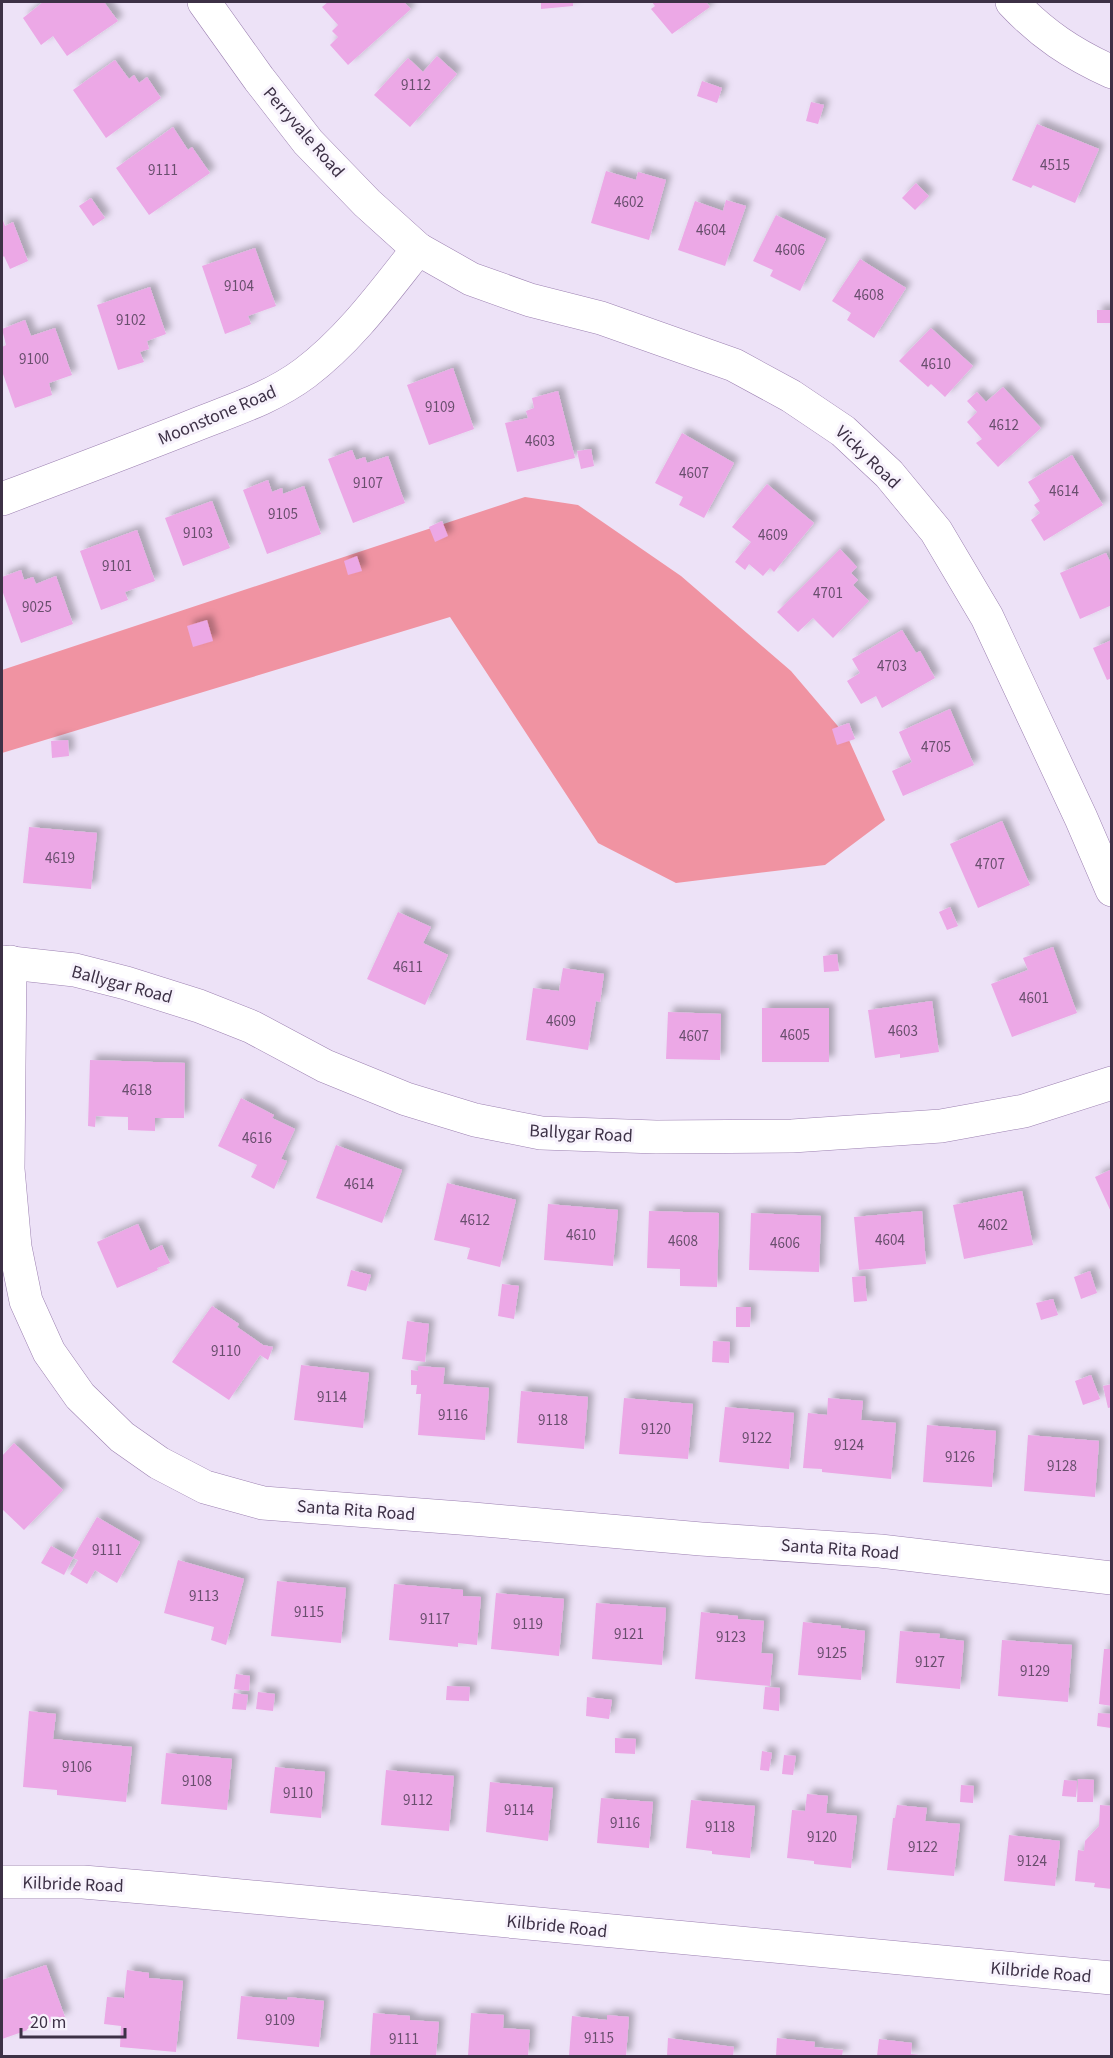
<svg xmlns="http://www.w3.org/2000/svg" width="1113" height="2058" viewBox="0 0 1113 2058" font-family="'Source Sans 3',sans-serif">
<defs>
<filter id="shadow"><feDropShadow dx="5.5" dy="-5.5" stdDeviation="3" flood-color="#0004"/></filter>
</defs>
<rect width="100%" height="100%" fill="#ede2f7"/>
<path fill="#f093a2" d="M525,497L578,505L681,576L791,671L848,738L885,820L825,865L676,883L598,843L450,617L2,753V670Z"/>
<g fill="#eca8e6" filter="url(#shadow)">
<path d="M43,2H104L118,21L67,56L53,36L41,45L23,18Z"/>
<path d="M328,2H404L411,9L348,65L330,45L338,37L332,31L338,25L322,7Z"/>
<path d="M541,2H573V6L541,9Z"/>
<path d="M652,2H706L710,7L672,34L651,9L655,6Z"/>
<path d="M437,56L457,74L410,127L374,95L408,58L423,72Z"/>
<path d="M115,60L129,79L134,75L139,83L147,77L161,98L106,138L73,90Z"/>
<path d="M702,81L722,88L717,103L697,96Z"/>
<path d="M811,102L824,105L818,124L806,121Z"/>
<path d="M1037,124L1099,149L1075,203L1033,185L1031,188L1012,180Z"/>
<path d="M173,127L188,150L192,147L210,173L149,215L116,168Z"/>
<path d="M606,171L636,180L638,172L666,180L649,240L591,223Z"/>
<path d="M916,183L929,196L915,210L902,198Z"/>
<path d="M91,198L105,218L93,226L79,206Z"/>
<path d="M726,200L746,206L725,266L678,250L695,201L723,211Z"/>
<path d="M776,215L826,239L800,291L770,276L773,270L753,261Z"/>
<path d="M2,218L5,226L13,222L28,261L10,269L4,256L2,258Z"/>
<path d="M255,248L276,306L248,316L251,324L225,334L202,266Z"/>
<path d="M860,259L906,288L874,338L847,320L851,313L832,301Z"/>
<path d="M150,287L166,334L147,341L149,349L140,352L144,362L118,370L97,305Z"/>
<rect x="1097" y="310" width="15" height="13"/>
<path d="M25,320L31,336L55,328L72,375L49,383L52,395L15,408L2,371V347L6,345L2,329Z"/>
<path d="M931,328L973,366L945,397L931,384L928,387L899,361Z"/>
<path d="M453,368L474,429L429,445L407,385Z"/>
<path d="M1003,387L1041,428L998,467L976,443L982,439L967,422L977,412L967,401L977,392L986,402Z"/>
<path d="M558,391L575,458L517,472L505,423L528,418L526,411L534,408L532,398Z"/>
<path d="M682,433L734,463L704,518L679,505L683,497L655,483Z"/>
<path d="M591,449L594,466L581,469L577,451Z"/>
<path d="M352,450L356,460L365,457L367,463L388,456L405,503L353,523L328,459Z"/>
<path d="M1072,455L1103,505L1044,541L1031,520L1040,513L1034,505L1040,501L1028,482Z"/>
<path d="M268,480L272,492L282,488L283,494L304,486L321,534L267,554L243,490Z"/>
<path d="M767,484L814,523L774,572L770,568L763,576L749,564L745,570L735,562L751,542L732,527Z"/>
<path d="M212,501L230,548L183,566L165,518Z"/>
<path d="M442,521L448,536L435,542L429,527Z"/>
<path d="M137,530L155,581L125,592L128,600L101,610L80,551Z"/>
<path d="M840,549L857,567L851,573L858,580L853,585L869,601L833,638L813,618L798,632L777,612Z"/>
<path d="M1106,553L1112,566V605L1080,619L1060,573Z"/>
<path d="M357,556L362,571L348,575L344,561Z"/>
<path d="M21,570L24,580L33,577L36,584L56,576L73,624L21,643L2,590V577Z"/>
<path d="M207,620L213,641L193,647L187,626Z"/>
<path d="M902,630L916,653L920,651L935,678L882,708L876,696L861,704L847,681L860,673L852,659Z"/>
<path d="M1112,640V678L1107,680L1093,648Z"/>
<path d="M950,709L974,765L903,796L892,771L912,762L899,732Z"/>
<path d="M849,723L855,739L837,745L832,729Z"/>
<path d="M68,740L69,756L52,758L51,741Z"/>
<path d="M1002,821L1030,885L978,908L950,844Z"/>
<path d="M29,827L97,833L91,889L23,883Z"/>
<path d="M950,907L958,926L947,930L939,912Z"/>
<path d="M398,912L431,927L423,943L448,955L425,1005L367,979Z"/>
<path d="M1053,947L1077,1013L1012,1037L991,984L1028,970L1023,958Z"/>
<path d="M837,954L839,971L824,972L823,956Z"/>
<path d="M563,968L604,974L600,1002L596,1001L588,1050L526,1040L533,988L559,991Z"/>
<path d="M932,1001L939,1052L900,1058V1054L875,1058L868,1010Z"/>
<rect x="762" y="1008" width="67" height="54"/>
<path d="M668,1012L721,1014L720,1060L666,1059Z"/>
<path d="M90,1060L185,1063L184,1118H155V1131L128,1130V1117L96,1116L95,1127L88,1126Z"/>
<path d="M241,1098L274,1115L272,1118L295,1129L281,1159L287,1161L274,1189L251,1177L257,1165L218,1146Z"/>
<path d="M336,1145L402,1170L382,1223L316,1198Z"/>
<path d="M1112,1169V1214L1095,1177Z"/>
<path d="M447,1183L516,1200L500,1267L467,1259L470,1248L434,1240Z"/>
<path d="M1022,1191L1033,1245L964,1259L953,1205Z"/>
<path d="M548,1204L618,1210L613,1266L544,1260Z"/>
<path d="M649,1211L719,1213L717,1287L680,1286V1269L647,1268Z"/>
<path d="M922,1211L926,1264L859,1270L854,1217Z"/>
<path d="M751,1213L821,1216L819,1272L749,1270Z"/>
<path d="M138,1224L150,1251L162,1245L170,1263L157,1268L158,1270L117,1288L97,1242Z"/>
<path d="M351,1270L371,1275L366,1291L347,1286Z"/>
<path d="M1090,1271L1097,1293L1081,1299L1074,1277Z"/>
<path d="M865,1276L867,1301L854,1302L852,1277Z"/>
<path d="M502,1284L519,1286L514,1319L498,1316Z"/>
<path d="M1053,1299L1058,1315L1041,1320L1036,1303Z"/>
<path d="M212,1306L239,1324L237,1327L263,1345L273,1347L268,1360L260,1355L229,1400L172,1362Z"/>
<path d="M736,1307H751L750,1327H736Z"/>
<path d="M407,1321L429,1324L425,1362L402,1359Z"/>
<path d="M713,1341L730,1342L729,1363L712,1362Z"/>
<path d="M301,1365L369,1373L363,1428L294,1420Z"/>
<path d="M418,1366L445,1368L443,1384L489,1388L485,1440L418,1435L421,1394H416L417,1385H411V1370L418,1371Z"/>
<path d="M1091,1375L1100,1399L1083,1405L1075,1381Z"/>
<path d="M1112,1384V1407L1108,1408L1103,1386Z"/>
<path d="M521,1391L588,1397L584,1449L517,1443Z"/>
<path d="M624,1398L693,1404L688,1459L619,1454Z"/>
<path d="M828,1398L863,1401L861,1420L896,1423L891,1479L822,1472V1469L803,1468L808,1413L827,1415Z"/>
<path d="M725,1407L794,1413L789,1469L719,1462Z"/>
<path d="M927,1425L996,1431L992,1487L923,1482Z"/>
<path d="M1028,1435L1099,1441L1095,1497L1024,1491Z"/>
<path d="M14,1443L63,1490L24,1530L2,1509V1456Z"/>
<path d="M97,1517L140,1542L117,1583L95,1570L87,1584L70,1574L78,1560L73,1558Z"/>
<path d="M51,1546L73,1558L64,1575L41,1563Z"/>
<path d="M178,1560L244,1579L226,1645L211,1640L214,1627L164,1613Z"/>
<path d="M277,1581L346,1588L341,1643L271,1636Z"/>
<path d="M394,1584L463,1590V1596L481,1597L477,1645L458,1643V1647L389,1640Z"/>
<path d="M496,1593L564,1599L559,1656L491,1649Z"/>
<path d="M596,1603L666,1608L662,1665L592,1659Z"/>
<path d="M701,1612L738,1616V1619L764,1621L761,1653L773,1654L770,1686L695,1679Z"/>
<path d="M803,1622L841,1626V1628L865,1631L861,1680L798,1675Z"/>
<path d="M900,1631L940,1634L939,1638L964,1641L960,1689L896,1683Z"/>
<path d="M1002,1640L1072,1645L1068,1702L998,1696Z"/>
<path d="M1104,1649H1112V1706L1099,1704Z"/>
<path d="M236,1674L250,1676L249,1691L234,1689Z"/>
<path d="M447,1686L470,1687L469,1701L446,1700Z"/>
<path d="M765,1687L780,1688L779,1711L763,1709Z"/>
<path d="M258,1692L275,1694L273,1711L256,1709Z"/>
<path d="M234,1693L248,1695L246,1710L232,1709Z"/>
<path d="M587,1697L612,1700L609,1719L586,1716Z"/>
<path d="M29,1711L56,1714L53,1739L132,1747L126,1802L57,1795V1790L23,1787Z"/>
<path d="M1098,1713L1112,1714L1111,1728L1097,1726Z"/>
<path d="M615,1738L636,1739L635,1754L615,1753Z"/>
<path d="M762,1751L772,1753L769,1771L760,1770Z"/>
<path d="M166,1753L232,1759L227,1810L161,1804Z"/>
<path d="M784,1755L796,1756L793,1775L782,1774Z"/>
<path d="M275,1767L325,1772L321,1818L270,1813Z"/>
<path d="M386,1770L454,1776L449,1831L381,1825Z"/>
<path d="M1078,1779L1094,1780L1093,1802H1077Z"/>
<path d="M1064,1780L1077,1781L1076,1797L1062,1796Z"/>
<path d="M490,1782L553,1788L548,1841L486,1832Z"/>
<path d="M961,1785L974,1786L973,1803L960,1802Z"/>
<path d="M807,1794L828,1796L826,1813L857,1816L851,1868L814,1864V1861L787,1858L792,1810L805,1811Z"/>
<path d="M601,1798L653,1802L649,1848L597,1843Z"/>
<path d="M691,1800L755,1806L750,1858L712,1854V1851L686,1848Z"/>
<path d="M897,1805L927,1808L925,1821L960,1824L954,1876L887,1870L893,1818H895Z"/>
<path d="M1100,1805L1112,1806V1889L1094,1887L1095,1883L1075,1881L1078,1850L1084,1851L1085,1841L1099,1826Z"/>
<path d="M1009,1835L1060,1841L1055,1886L1004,1881Z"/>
<path d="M46,1965L65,2017L2,2039V1980Z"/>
<path d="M127,1970L149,1973V1978L183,1981L176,2052L120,2047L121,2026L104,2024L107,1997L124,1998Z"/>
<path d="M241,1996L287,2000L288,1997L324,2001L319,2047L237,2039Z"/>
<path d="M373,2013L410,2016V2020L439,2022L436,2056H370Z"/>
<path d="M471,2013L504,2015L503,2028L530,2030L528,2056H468Z"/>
<path d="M607,2015L629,2017L626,2056H569L572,2016L607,2020Z"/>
<path d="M668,2038L734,2047L733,2056H667Z"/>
<path d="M777,2038L815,2042L814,2047L843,2050L842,2056H776Z"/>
<path d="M879,2039L912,2043L911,2054L919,2055V2056H877Z"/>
</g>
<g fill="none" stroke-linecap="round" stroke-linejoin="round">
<defs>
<g id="minor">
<path d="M204,2L259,79L308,142L367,203L418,249L471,279L530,300L601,318L734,365L791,396L843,431L889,474L936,531L987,617L1081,818L1112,890"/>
<path d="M1012,2C1042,34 1072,54 1112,72"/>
<path d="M2,499C63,476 124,453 185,429C226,412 269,400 305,373C350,339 383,293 418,249"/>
<path d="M2,962L75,970L126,983L199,1006L252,1027L325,1066L406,1099L475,1120L541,1133L656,1137L792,1136L941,1126L1024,1111L1112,1083"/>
<path d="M10,962L8,1169L15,1247L26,1301L49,1352L80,1396L122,1437L159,1463L205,1487L263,1503L473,1519L701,1539L880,1551L1112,1578"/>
<path d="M2,1882H83L178,1890L1112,1978"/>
</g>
</defs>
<use href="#minor" stroke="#9c80b1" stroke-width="34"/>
<use href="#minor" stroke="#fff" stroke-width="33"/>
</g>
<g text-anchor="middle" stroke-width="6" stroke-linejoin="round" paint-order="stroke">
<g font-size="15" fill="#694f6e">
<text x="416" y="90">9112</text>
<text x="1055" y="170">4515</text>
<text x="163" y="175">9111</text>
<text x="629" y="207">4602</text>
<text x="711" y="235">4604</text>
<text x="790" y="255">4606</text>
<text x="239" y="291">9104</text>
<text x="869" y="300">4608</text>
<text x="131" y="325">9102</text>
<text x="34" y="364">9100</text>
<text x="936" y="369">4610</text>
<text x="440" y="412">9109</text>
<text x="1004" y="430">4612</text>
<text x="540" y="446">4603</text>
<text x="694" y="478">4607</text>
<text x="368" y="488">9107</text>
<text x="1064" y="496">4614</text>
<text x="283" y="519">9105</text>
<text x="198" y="538">9103</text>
<text x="773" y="540">4609</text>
<text x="117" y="571">9101</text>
<text x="828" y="598">4701</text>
<text x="37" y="612">9025</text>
<text x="892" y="671">4703</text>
<text x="936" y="752">4705</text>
<text x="60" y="863">4619</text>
<text x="990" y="869">4707</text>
<text x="408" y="972">4611</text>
<text x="1034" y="1003">4601</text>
<text x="561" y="1026">4609</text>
<text x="903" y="1036">4603</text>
<text x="795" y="1040">4605</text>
<text x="694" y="1041">4607</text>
<text x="137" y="1095">4618</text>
<text x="257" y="1143">4616</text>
<text x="359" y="1189">4614</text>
<text x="475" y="1225">4612</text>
<text x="993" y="1230">4602</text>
<text x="581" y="1240">4610</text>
<text x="890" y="1245">4604</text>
<text x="683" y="1246">4608</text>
<text x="785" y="1248">4606</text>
<text x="226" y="1356">9110</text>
<text x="332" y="1402">9114</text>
<text x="453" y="1420">9116</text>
<text x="553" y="1425">9118</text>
<text x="656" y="1434">9120</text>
<text x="757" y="1443">9122</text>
<text x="849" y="1450">9124</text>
<text x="960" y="1462">9126</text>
<text x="1062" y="1471">9128</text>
<text x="107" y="1555">9111</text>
<text x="204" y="1601">9113</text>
<text x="309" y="1617">9115</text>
<text x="435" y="1624">9117</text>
<text x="528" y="1629">9119</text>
<text x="629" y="1639">9121</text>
<text x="731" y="1642">9123</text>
<text x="832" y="1658">9125</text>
<text x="930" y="1667">9127</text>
<text x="1035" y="1676">9129</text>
<text x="77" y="1772">9106</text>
<text x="197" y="1786">9108</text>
<text x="298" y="1798">9110</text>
<text x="418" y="1805">9112</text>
<text x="519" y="1815">9114</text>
<text x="625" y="1828">9116</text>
<text x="720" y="1832">9118</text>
<text x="822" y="1842">9120</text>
<text x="923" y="1852">9122</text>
<text x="1032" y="1866">9124</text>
<text x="280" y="2025">9109</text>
<text x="599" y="2043">9115</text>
<text x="404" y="2044">9111</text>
</g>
<g font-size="18" fill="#3d3146" stroke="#f7f2fc">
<text transform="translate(304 132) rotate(49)" y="6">Perryvale Road</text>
<text transform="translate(217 415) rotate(-23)" y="6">Moonstone Road</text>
<text transform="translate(868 457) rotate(44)" y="6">Vicky Road</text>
<text transform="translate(122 984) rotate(15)" y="6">Ballygar Road</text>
<text transform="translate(581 1133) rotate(3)" y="6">Ballygar Road</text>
<text transform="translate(356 1510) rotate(4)" y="6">Santa Rita Road</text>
<text transform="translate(840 1549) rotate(4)" y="6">Santa Rita Road</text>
<text transform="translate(73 1884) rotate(2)" y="6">Kilbride Road</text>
<text transform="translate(557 1926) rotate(6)" y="6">Kilbride Road</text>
<text transform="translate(1041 1972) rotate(5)" y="6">Kilbride Road</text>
</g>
</g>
<rect width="1113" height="2058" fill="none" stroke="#3d3146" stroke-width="6"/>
<path d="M21 2028v9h104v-9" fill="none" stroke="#3d3146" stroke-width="3"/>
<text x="30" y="2028" font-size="18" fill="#3d3146" stroke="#f7f2fc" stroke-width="4.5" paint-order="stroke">20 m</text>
</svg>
